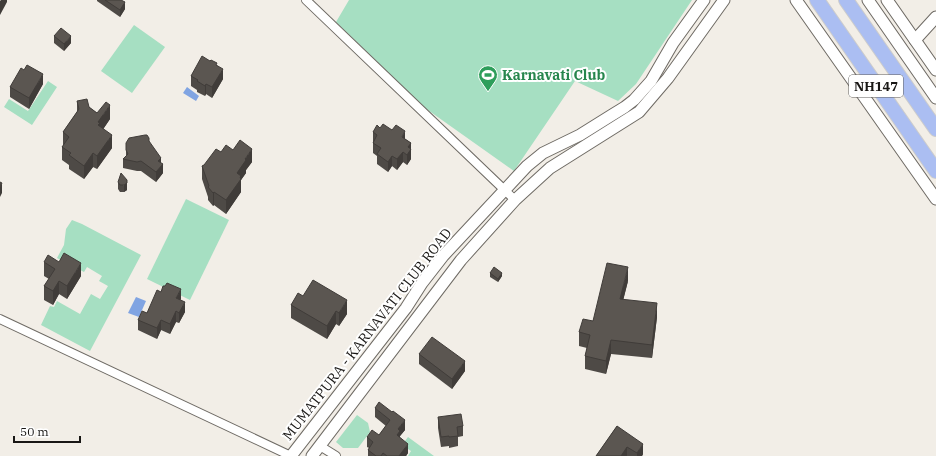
<svg xmlns="http://www.w3.org/2000/svg" width="936" height="456" viewBox="0 0 936 456" font-family="'IBM Plex Serif',serif">
<rect width="100%" height="100%" fill="#f2eee7"/>
<g fill="#a6dfc2">
<path d="M349,0H692L636,84L618,101L575,81L514,171L425,108L336,22Z"/>
<path d="M134,25L165,47L132,93L101,71Z"/>
<path d="M48,81L57,87L32,125L4,107L9,99L28,111Z"/>
<path d="M186,199L229,220L190,300L147,279Z"/>
<path d="M72,220L82,224L141,255L90,351L41,325L50,306L54,307L57,301L80,314L91,294L100,299L108,286L99,281L102,276L87,267L84,272L57,258L64,245L66,229Z"/>
<path d="M357,415L368,423L370,432L358,448H343L336,442Z"/>
<path d="M408,437L434,456H408L411,451L402,445Z"/>
</g>
<g fill="#80a4e2">
<path d="M187,87L199,96L196,101L183,93Z"/>
<path d="M136,297L146,301L139,317L128,313Z"/>
</g>
<g fill="none" stroke-linecap="round" stroke-linejoin="round">
<defs>
<g id="minor">
<path d="M306,0L515,200"/>
<path d="M0,319L291,456"/>
<path d="M320,446L336,456"/>
</g>
<g id="tertiary">
<path d="M796,0L936,199"/>
<path d="M868,0L936,98"/>
<path d="M887,0L936,70"/>
<path d="M915,40L936,17"/>
<path d="M291,456L406,308L422,283L443,256L527,166L543,153L580,135L612,115L625,107L634,100L651,81L673,43L704,0"/>
<path d="M312,456L461,260L515,200L550,168L639,112L668,78L724,0"/>
</g>
<g id="trunk">
<path d="M817,0L936,171"/>
<path d="M846,0L936,129"/>
</g>
</defs>
<use href="#minor" stroke="#6e6a64" stroke-width="10"/>
<use href="#tertiary" stroke="#6e6a64" stroke-width="13"/>
<use href="#trunk" stroke="#ccc" stroke-width="16"/>
<use href="#minor" stroke="#fff" stroke-width="8"/>
<use href="#tertiary" stroke="#fff" stroke-width="11"/>
<use href="#trunk" stroke="#abbef2" stroke-width="14"/>
</g>
<g fill="#4e4a46">
<path d="M97,0H121L125,9L120,17L97,1Z"/>
<path d="M54,36L71,43L64,51L54,43Z"/>
<path d="M217,65L223,79L212,98L206,94L205,96L197,92V90L191,86V76Z"/>
<path d="M43,84L29,109L10,97V87Z"/>
<path d="M77,101L89,107L97,113L110,119L103,129L112,148L97,169L93,167L84,179L69,169V165L62,160V147L63,146V132L77,112Z"/>
<path d="M380,128L392,130L411,143V159L407,165L403,162L397,170L392,166L388,172L377,164V156L373,153V132Z"/>
<path d="M126,143L161,163L163,173L156,182L141,171H137L123,168V159L126,156Z"/>
<path d="M233,150L252,162L246,170V173L241,180V192L226,214L214,205L213,206L208,200V197L202,179V166L204,165L221,152Z"/>
<path d="M118,182L127,187V190L124,192H120L118,189Z"/>
<path d="M44,262L81,276L67,299L59,294L53,305L44,300V286L49,279L44,276Z"/>
<path d="M490,273L502,276L498,282L490,277Z"/>
<path d="M628,281L623,300L657,317L652,358L611,354L606,374L585,369V356L587,348L579,346V332L593,321Z"/>
<path d="M161,292L181,299L180,300L185,312L179,323L176,322L170,334L161,330L157,339L138,330V320L147,313Z"/>
<path d="M303,296L347,314L339,326L336,324L327,339L291,318V305Z"/>
<path d="M419,354L465,371L452,389L419,364Z"/>
<path d="M375,408L405,430L400,436V438L408,453L406,456H368V450L369,448L367,447V437L379,435L386,426L375,417Z"/>
<path d="M438,417L463,426V436L458,437V446L449,448V446L441,447L438,428Z"/>
<path d="M617,426L643,454L642,456H596Z"/>
</g>
<g fill="#403c39">
<path d="M1,0H7V2L0,15V1Z"/>
<path d="M125,2V9L120,17V10Z"/>
<path d="M71,36V43L64,51V44Z"/>
<path d="M223,69V79L212,98V87Z"/>
<path d="M43,74V84L29,109V98Z"/>
<path d="M206,84V94L205,96V86Z"/>
<path d="M110,105V119L100,134L98,138V122Z"/>
<path d="M405,131V142L402,137Z"/>
<path d="M112,135V148L97,169V156Z"/>
<path d="M411,143V159L407,165V155L408,147Z"/>
<path d="M252,149V162L246,170V173L241,180V192L226,214V200L237,173L245,159Z"/>
<path d="M403,152V162L397,170V159Z"/>
<path d="M93,153V167L84,179V166Z"/>
<path d="M392,156V166L388,172V162Z"/>
<path d="M161,158V166L163,164V173L156,182V172L158,161Z"/>
<path d="M127,180V190L124,192V185Z"/>
<path d="M2,183V193L0,197V187Z"/>
<path d="M214,192V205L213,206V193Z"/>
<path d="M81,263V276L67,299V286Z"/>
<path d="M628,267V281L620,313V299Z"/>
<path d="M502,273V276L498,282V279Z"/>
<path d="M59,281V294L53,305V291Z"/>
<path d="M181,289V299L176,309V298Z"/>
<path d="M347,300V314L339,326V313Z"/>
<path d="M185,302V312L179,323V313Z"/>
<path d="M657,303V317L652,358V345Z"/>
<path d="M176,311V322L170,334V324Z"/>
<path d="M336,311V324L327,339V326Z"/>
<path d="M161,320V330L157,339V328Z"/>
<path d="M611,340V354L606,374V361Z"/>
<path d="M465,361V371L452,389V379Z"/>
<path d="M405,420V430L400,436V440L397,435L398,429Z"/>
<path d="M408,444V453L406,456H399Z"/>
<path d="M643,444V454L642,456H637V453Z"/>
<path d="M627,447V456H621Z"/>
</g>
<g fill="#5b5651" stroke="#403c39">
<path d="M105,0H121L125,2L120,10Z"/>
<path d="M61,28L71,36L64,44L54,36Z"/>
<path d="M202,56L210,61L211,60L217,63L216,65L223,69L212,87L206,84L205,86L197,81L198,80L191,76Z"/>
<path d="M27,65L43,74L29,98L10,87L21,68L24,70Z"/>
<path d="M87,99L89,107L97,113L106,102L110,105L98,122L100,123L98,125L112,135L97,156L93,153L84,166L69,155L71,153L62,147L69,137L63,132L79,109L77,101Z"/>
<path d="M383,124L392,130L396,125L405,131L402,137L411,143L408,147L411,149L407,155L403,152L397,159L392,156L388,162L377,154L381,148L373,143L377,135L373,132L377,125L380,128Z"/>
<path d="M145,135H147L149,138V141L161,158L158,161L163,164L156,172L141,161L137,162L123,159L128,154L126,150V143L129,138Z"/>
<path d="M240,140L252,149L245,159L246,160L237,173L241,176L240,177L241,179L226,200L214,192L213,193L208,187L209,186L202,166L204,165L216,149L221,152L226,145L233,150Z"/>
<path d="M121,173L127,180V183L124,185H120L118,182Z"/>
<path d="M0,182L2,183L0,187Z"/>
<path d="M64,253L81,263L67,286L59,281L53,291L44,286L55,269L44,262L48,255L59,262Z"/>
<path d="M607,263L628,267L620,299L657,303L652,345L611,340L606,361L585,356L590,335L579,332L583,319L593,321Z"/>
<path d="M494,267L502,273L498,279L490,273Z"/>
<path d="M313,280L347,300L339,313L336,311L327,326L291,305L298,293L303,296Z"/>
<path d="M167,283L181,289L176,298L185,302L179,313L176,311L170,324L161,320L157,328L138,320L142,311L147,313L157,290L161,292L163,286H165Z"/>
<path d="M432,337L465,361L452,379L419,354Z"/>
<path d="M379,402L392,412L393,411L405,420L398,429L400,431L397,435L408,444L399,456H387L383,453L381,456H376L368,450L373,442L367,437L372,430L379,435L390,420L375,408Z"/>
<path d="M461,414L463,426L457,427L458,436L449,437V436L441,437L438,417Z"/>
<path d="M617,426L643,444L637,453L627,447L621,456H596Z"/>
</g>
<defs>
<symbol id="stadium-pin" viewBox="-11 -11 22 30"><path d="M0 17L-7.5 6A9.5 9.5 0 1 1 7.5 6Z" fill="#2e9e5b" stroke="#fff"/><path d="M0-5a6.5 5 0 1 0 0 10a6.5 5 0 1 0 0-10ZM-3.5-1.8h7v3.6h-7Z" fill="#fff"/></symbol>
</defs>
<g fill-rule="evenodd">
<use href="#stadium-pin" x="477" y="64" width="22" height="30"/>
</g>
<g text-anchor="middle" stroke-width="4" stroke-linejoin="round" paint-order="stroke">
<rect fill="#fff" stroke="#5e5d5b" stroke-width="1" x="849" y="75" width="54" height="22" rx="3"/>
<g font-size="13" font-weight="bold" fill="#191715">
<text x="876" y="91">NH147</text>
</g>
<g font-size="14" font-weight="bold" fill="#27864d" stroke="#fff" text-anchor="start">
<text x="502" y="80">Karnavati Club</text>
</g>
<g font-size="14" fill="#191715" stroke="#fff">
<text transform="translate(367 334) rotate(-52)" y="5">MUMATPURA - KARNAVATI CLUB ROAD</text>
</g>
</g>
<path d="M14 436v6h66v-6" fill="none" stroke="#191715" stroke-width="2"/>
<text x="20" y="436" font-size="12" fill="#191715" stroke="#ffffff" stroke-width="3" paint-order="stroke">50 m</text>
</svg>
